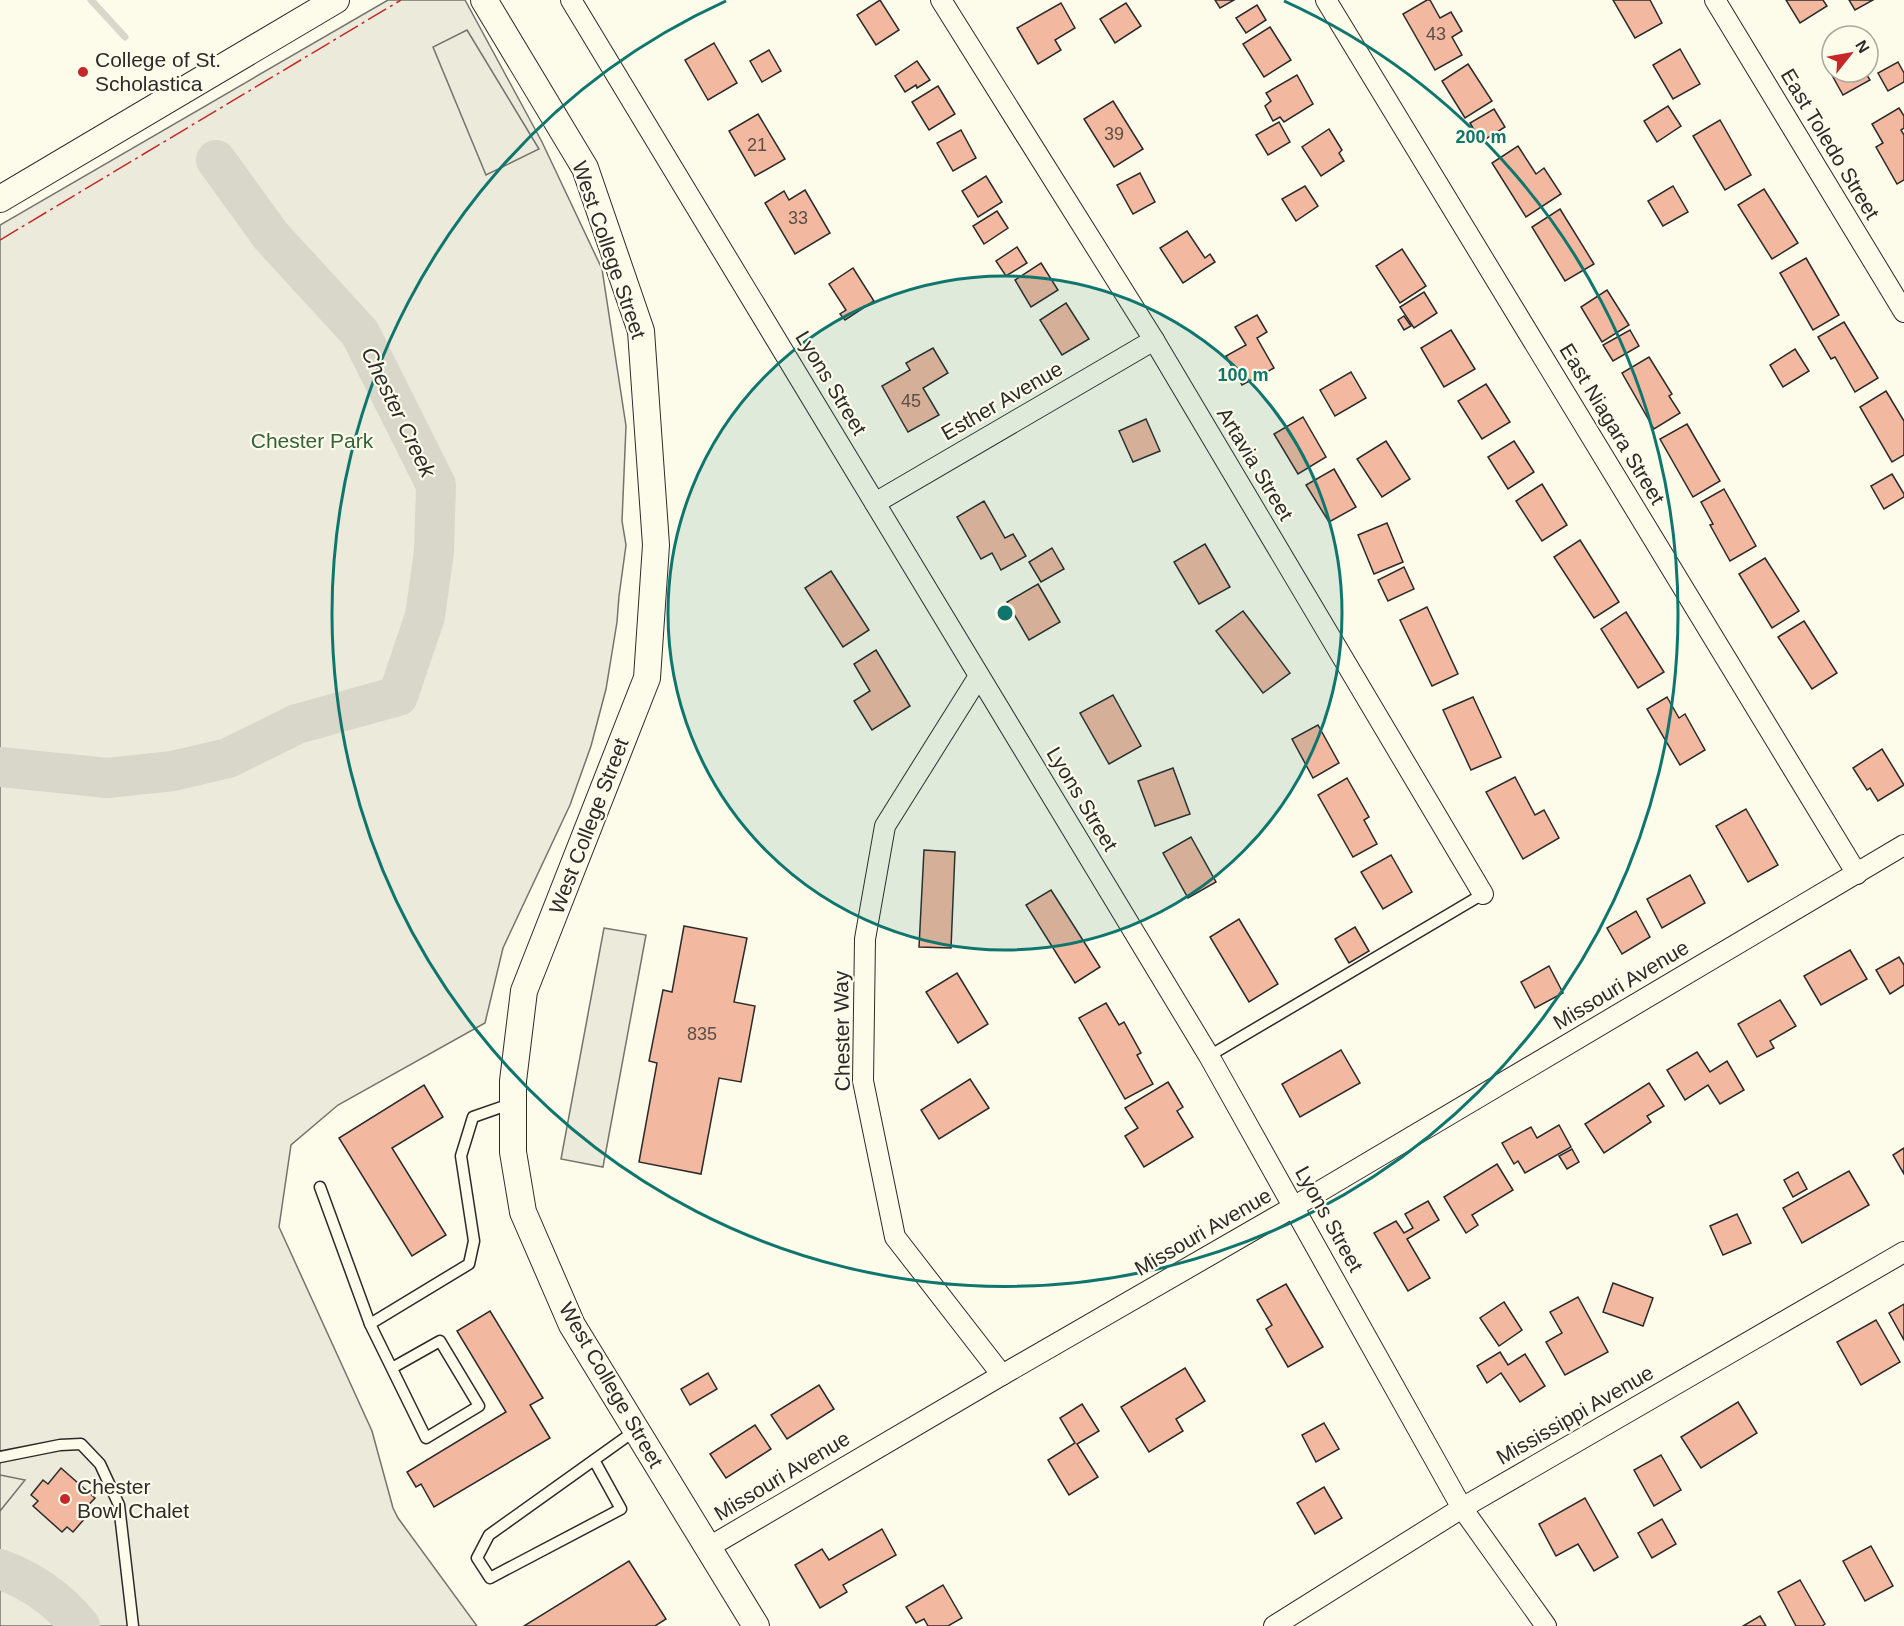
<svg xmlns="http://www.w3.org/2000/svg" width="1904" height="1626" viewBox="0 0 1904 1626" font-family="Helvetica,sans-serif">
<rect width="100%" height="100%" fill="#fdfbea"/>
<path fill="#ecebdb" stroke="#74746e" stroke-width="1.5" d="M388,0H465L542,142L602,269L626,426L622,521L626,545L619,596L617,622L606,689L591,746L570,805L503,948L485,1023L338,1105L291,1145L279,1227L372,1431L393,1508L398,1518L477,1626H0V225Z"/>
<g fill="#eceadb" stroke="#74746e" stroke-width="1.5">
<path d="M467,30L539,149L486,175L433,47Z"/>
<path d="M604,928L646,935L603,1167L561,1159Z"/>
<path d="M0,1475L25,1480L0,1511Z"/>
</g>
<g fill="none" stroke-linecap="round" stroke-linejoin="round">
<path stroke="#d8d7c9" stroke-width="7" d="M91,0L125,37"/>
<g stroke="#d8d7c9" stroke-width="40">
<path d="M0,767L107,778L173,771L228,758L297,724L398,696L425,616L434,552L436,485L360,333L271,236L216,160"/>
<path d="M0,1569C32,1581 59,1600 80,1626"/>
</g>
</g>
<g fill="#f2b8a0" stroke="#2b2b2b" stroke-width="1.5">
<path d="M880,0L899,30L876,45L857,15Z"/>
<path d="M1215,0H1234L1220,8Z"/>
<path d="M1427,0H1430L1440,18L1451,12L1462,31L1452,37L1462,55L1435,70L1403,14Z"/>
<path d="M1613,0H1650L1662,23L1635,38Z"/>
<path d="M1786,0H1823L1827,6L1800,23Z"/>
<path d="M1849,0H1873L1855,10Z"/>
<path d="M1061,3L1075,28L1055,40L1061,50L1038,64L1017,28Z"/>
<path d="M1126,3L1141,26L1115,43L1100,19Z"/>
<path d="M1257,5L1266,20L1246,33L1236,18Z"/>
<path d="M1270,27L1291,60L1264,77L1243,44Z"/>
<path d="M714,43L737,83L708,100L685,60Z"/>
<path d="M1680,49L1700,84L1673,99L1653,65Z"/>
<path d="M769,50L781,71L762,82L750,61Z"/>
<path d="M1832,54V72H1865L1870,80L1843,95L1823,59Z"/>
<path d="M917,61L930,80L917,88L916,85L905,92L895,76Z"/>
<path d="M1898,62L1904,73V82L1888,91L1878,73Z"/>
<path d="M1468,64L1492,101L1465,118L1442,81Z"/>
<path d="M1297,75L1313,104L1284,122L1280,117L1273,121L1265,106L1271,101L1266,93Z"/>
<path d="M938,86L955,114L929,130L912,102Z"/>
<path d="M1113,101L1143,149L1114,167L1084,119Z"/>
<path d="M1668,106L1681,126L1657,142L1644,121Z"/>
<path d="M1899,108L1904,116V128L1901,130L1904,135V180L1897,184L1876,147L1883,143L1872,124Z"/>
<path d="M1494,109L1505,127L1481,142L1470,123Z"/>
<path d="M758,114L785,159L755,176L729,131Z"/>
<path d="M1720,120L1751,175L1725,190L1693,136Z"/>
<path d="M1279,122L1290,142L1268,155L1256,135Z"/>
<path d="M1329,129L1342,150L1339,153L1344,161L1321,176L1302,147Z"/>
<path d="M961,130L976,158L953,171L937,143Z"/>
<path d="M1518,146L1536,174L1544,168L1561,194L1526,217L1492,163Z"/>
<path d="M1140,173L1155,202L1133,214L1117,185Z"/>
<path d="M986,176L1002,202L978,217L962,191Z"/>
<path d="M1305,186L1318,206L1296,221L1282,199Z"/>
<path d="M1673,186L1688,212L1663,226L1648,201Z"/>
<path d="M1764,189L1798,243L1772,259L1738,205Z"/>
<path d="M805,190L830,233L795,254L765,203L784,191L789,200Z"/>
<path d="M1560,209L1594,264L1565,281L1532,227Z"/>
<path d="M997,211L1008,228L984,244L973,226Z"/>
<path d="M1187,231L1205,258L1210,254L1215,262L1183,283L1160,248Z"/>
<path d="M1017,247L1027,263L1006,276L996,261Z"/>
<path d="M1402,249L1426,286L1400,303L1376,266Z"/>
<path d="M1806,258L1839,315L1813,330L1780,273Z"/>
<path d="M1041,263L1058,290L1031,307L1015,280Z"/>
<path d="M853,268L874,301L845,320L840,314L846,310L829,284Z"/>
<path d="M1607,290L1629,325L1602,342L1581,307Z"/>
<path d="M1424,292L1437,313L1414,328L1400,307Z"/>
<path d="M1066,303L1089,339L1062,355L1040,320Z"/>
<path d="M1257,315L1267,332L1257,338L1274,368L1242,385L1226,356L1246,345L1235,327Z"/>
<path d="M1404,316L1411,326L1404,330L1398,320Z"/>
<path d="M1844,322L1878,378L1855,392L1835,357L1831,359L1818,337Z"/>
<path d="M1451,330L1475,369L1444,387L1421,348Z"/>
<path d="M1630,330L1639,346L1613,361L1603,345Z"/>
<path d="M933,348L948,373L923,388L939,415L908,432L882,386L910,370L906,363Z"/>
<path d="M1795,349L1809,371L1783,387L1770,365Z"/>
<path d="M1649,357L1672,394L1669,396L1680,413L1654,429L1622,373Z"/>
<path d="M1351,372L1366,398L1335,416L1320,390Z"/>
<path d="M1486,384L1510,422L1482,439L1458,401Z"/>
<path d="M1886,391L1904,421V455L1892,462L1860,407Z"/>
<path d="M1303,417L1326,457L1298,474L1274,434Z"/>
<path d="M1146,419L1160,451L1133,462L1119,431Z"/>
<path d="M1687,424L1720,481L1693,497L1660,439Z"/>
<path d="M1386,441L1410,479L1382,497L1357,459Z"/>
<path d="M1514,441L1534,472L1508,489L1488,457Z"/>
<path d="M1334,469L1356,507L1329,522L1306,485Z"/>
<path d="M1892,474L1904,494V497L1884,509L1871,486Z"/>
<path d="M1542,484L1567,525L1542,541L1516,501Z"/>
<path d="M1724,489L1756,546L1730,561L1710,525L1713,524L1701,502Z"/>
<path d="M984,501L1005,538L1013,534L1026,556L1001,570L992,553L981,559L957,517Z"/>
<path d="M1387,523L1403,562L1374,574L1358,535Z"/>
<path d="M1580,540L1619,602L1594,618L1554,557Z"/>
<path d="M1205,544L1230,587L1199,604L1174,562Z"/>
<path d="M1052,548L1064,569L1041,582L1029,562Z"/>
<path d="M1765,558L1799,611L1772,628L1739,574Z"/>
<path d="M1404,567L1414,589L1388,601L1378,580Z"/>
<path d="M831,571L869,630L843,647L805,588Z"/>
<path d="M1038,584L1060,622L1029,640L1007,602Z"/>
<path d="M1427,607L1458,674L1432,686L1400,620Z"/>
<path d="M1243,611L1290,673L1263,693L1216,631Z"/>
<path d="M1626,612L1664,672L1638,688L1601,629Z"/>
<path d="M1804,621L1837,673L1812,689L1778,637Z"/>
<path d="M876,650L910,706L872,730L854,701L870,691L854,664Z"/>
<path d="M1113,695L1141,746L1109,764L1080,713Z"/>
<path d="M1473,697L1501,757L1471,770L1443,710Z"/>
<path d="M1667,697L1679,718L1685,714L1705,750L1680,765L1647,709Z"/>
<path d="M1318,725L1339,763L1313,778L1292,739Z"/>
<path d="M1882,749L1904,785L1878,801L1870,788L1867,790L1853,768Z"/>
<path d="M1173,768L1190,814L1155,826L1138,781Z"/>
<path d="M1515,777L1535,815L1544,810L1559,838L1523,859L1486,792Z"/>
<path d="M1347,778L1369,817L1364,820L1377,844L1353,857L1318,795Z"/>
<path d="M1746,809L1778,865L1748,882L1716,826Z"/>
<path d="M1191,837L1216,882L1188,898L1163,853Z"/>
<path d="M924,850L955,852L951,948L919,947Z"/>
<path d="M1391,855L1412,892L1383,909L1361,872Z"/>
<path d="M1690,875L1705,903L1662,928L1647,899Z"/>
<path d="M1051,890L1100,967L1075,983L1026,905Z"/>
<path d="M1636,911L1650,937L1622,954L1607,928Z"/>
<path d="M1239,919L1278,984L1249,1002L1210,937Z"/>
<path d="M684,926L747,938L734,1002L755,1006L741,1082L719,1078L701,1174L639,1162L657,1063L649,1061L663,990L672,992Z"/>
<path d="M1355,927L1369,951L1349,963L1335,939Z"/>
<path d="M1850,950L1867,979L1821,1005L1804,976Z"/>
<path d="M1899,957L1904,965V985L1890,994L1876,970Z"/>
<path d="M1549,966L1563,993L1535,1008L1521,982Z"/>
<path d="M957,973L988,1024L958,1043L926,992Z"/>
<path d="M1780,1000L1796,1026L1770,1041L1774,1048L1757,1057L1738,1024Z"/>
<path d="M1106,1003L1119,1025L1124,1022L1141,1053L1137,1055L1153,1084L1125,1099L1079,1018Z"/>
<path d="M1341,1050L1360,1083L1300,1117L1282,1084Z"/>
<path d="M1697,1052L1710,1072L1727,1061L1744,1090L1720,1104L1708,1085L1685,1100L1667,1070Z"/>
<path d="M970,1079L989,1108L939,1139L921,1110Z"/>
<path d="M1168,1082L1183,1107L1177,1111L1193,1137L1144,1167L1125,1136L1138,1128L1125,1108Z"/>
<path d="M1649,1083L1664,1106L1647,1116L1651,1122L1604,1153L1585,1124Z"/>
<path d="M424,1085L443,1117L392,1148L446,1235L412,1256L339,1138Z"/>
<path d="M1559,1125L1571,1147L1525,1173L1518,1161L1514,1164L1502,1143L1531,1127L1537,1138Z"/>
<path d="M1904,1148V1174L1893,1155Z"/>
<path d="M1572,1149L1579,1162L1567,1169L1559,1156Z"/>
<path d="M1497,1164L1513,1190L1472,1215L1478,1225L1466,1233L1444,1197Z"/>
<path d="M1849,1171L1869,1205L1802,1243L1783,1208Z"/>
<path d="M1798,1172L1807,1189L1793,1197L1784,1180Z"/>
<path d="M1428,1201L1439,1220L1407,1239L1430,1278L1408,1291L1374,1233L1396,1221L1404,1233L1413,1228L1405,1214Z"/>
<path d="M1737,1214L1751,1243L1723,1255L1710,1226Z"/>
<path d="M1613,1283L1653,1298L1643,1326L1603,1312Z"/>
<path d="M1286,1284L1323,1347L1288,1367L1266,1329L1272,1325L1257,1300Z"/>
<path d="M1578,1297L1608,1352L1565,1375L1546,1342L1562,1333L1550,1312Z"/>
<path d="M1504,1302L1522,1330L1499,1346L1480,1318Z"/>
<path d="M1904,1304V1340L1889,1313Z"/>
<path d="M490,1311L543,1398L530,1405L550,1438L434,1507L421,1484L416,1487L407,1472L506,1412L457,1331Z"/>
<path d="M1876,1320L1900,1362L1861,1385L1837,1342Z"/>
<path d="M1500,1352L1508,1365L1525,1354L1545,1386L1520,1402L1501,1373L1487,1383L1477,1366Z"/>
<path d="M1185,1368L1205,1401L1176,1419L1183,1431L1149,1452L1121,1407Z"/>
<path d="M708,1373L717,1389L690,1405L681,1389Z"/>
<path d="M819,1385L834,1409L787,1439L771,1415Z"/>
<path d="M1738,1402L1757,1433L1701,1468L1681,1437Z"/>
<path d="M1082,1404L1099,1431L1077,1444L1098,1477L1069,1495L1048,1460L1075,1443L1060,1418Z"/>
<path d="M1324,1423L1339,1449L1316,1462L1302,1435Z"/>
<path d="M755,1425L771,1449L726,1478L710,1454Z"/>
<path d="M1661,1455L1681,1490L1654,1506L1634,1470Z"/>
<path d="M61,1468L95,1498L81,1513L86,1517L73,1532L67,1527L62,1532L33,1506L38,1501L31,1495L43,1480L48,1484Z"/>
<path d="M1324,1487L1342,1518L1315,1534L1297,1503Z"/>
<path d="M1585,1498L1618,1557L1594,1571L1578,1544L1556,1556L1539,1524Z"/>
<path d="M1662,1519L1676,1544L1652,1558L1638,1533Z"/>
<path d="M882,1529L896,1555L843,1585L847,1592L820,1608L795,1565L822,1549L829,1560Z"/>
<path d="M1871,1546L1893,1586L1865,1601L1843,1561Z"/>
<path d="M629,1561L666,1619L655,1626H524Z"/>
<path d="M1800,1580L1825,1624L1822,1626H1796L1778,1592Z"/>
<path d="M943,1585L962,1618L948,1626H928L924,1619L916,1623L906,1607Z"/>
<path d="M1760,1616L1766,1626H1743Z"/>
</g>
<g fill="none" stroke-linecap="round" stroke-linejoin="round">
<defs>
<g id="service">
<path d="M1209,1056L1483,894"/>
<path d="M320,1187L370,1324"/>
<path d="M392,1368L440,1341L479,1406L426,1438L370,1324L469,1264L474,1241L461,1156L473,1117L513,1103"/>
<path d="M0,1457L60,1445L81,1444L100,1464L119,1505L133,1626"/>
<path d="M594,1460L621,1509L490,1578L477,1558L489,1535L636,1430"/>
</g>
<g id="minor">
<path d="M571,0L1209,1056L1462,1508L1546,1626"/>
<path d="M941,0L1154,340L1483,894"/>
<path d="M1326,0L1857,874"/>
<path d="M1715,0L1904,312"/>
<path d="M875,503L1154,340"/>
<path d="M979,676L885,826L865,939L863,1081L895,1237L1002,1375"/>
<path d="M709,1547L1002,1375L1295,1206L1904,845"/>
<path d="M1274,1626L1462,1508L1904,1252"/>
</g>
<g id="tertiary">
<path d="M484,0L585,168L641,331L656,545L647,678L524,991L513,1081V1152L523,1212L572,1325L756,1626"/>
<path d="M0,199L336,0"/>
</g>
</defs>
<use href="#service" stroke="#2b2b2b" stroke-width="13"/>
<use href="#minor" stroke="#2b2b2b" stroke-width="22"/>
<use href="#tertiary" stroke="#2b2b2b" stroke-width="28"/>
<use href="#service" stroke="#fdfbea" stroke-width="10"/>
<use href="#minor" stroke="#fdfbea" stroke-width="20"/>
<use href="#tertiary" stroke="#fdfbea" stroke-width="26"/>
<path stroke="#c62828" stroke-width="1.5" stroke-dasharray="21 4.5 3 4.5" stroke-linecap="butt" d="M0,240L401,0"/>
</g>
<circle cx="1005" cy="613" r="337" fill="#0f766e" fill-opacity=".12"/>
<g fill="none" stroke="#0f766e" stroke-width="3">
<circle cx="1005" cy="613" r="337"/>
<path d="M1284 1A673 673 0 1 1 726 1"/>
</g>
<g fill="#c62828" stroke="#fdfbea" stroke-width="2">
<circle cx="83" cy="72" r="6"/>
<circle cx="65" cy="1499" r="6"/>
</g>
<g text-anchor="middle" stroke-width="4.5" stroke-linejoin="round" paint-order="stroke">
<g font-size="18" fill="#5d4e48">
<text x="1436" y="40">43</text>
<text x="1114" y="140">39</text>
<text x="757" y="151">21</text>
<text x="798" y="224">33</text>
<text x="911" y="407">45</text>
<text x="702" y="1040">835</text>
</g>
<g font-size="21" fill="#2b2b2b" stroke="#fdfbea" text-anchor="start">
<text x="95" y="67">College of St.<tspan x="95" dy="24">Scholastica</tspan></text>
<text x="77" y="1494">Chester<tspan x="77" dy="24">Bowl Chalet</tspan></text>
</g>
<g font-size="21" fill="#2b2b2b" stroke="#fdfbea">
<text transform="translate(1830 144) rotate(59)" y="7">East Toledo Street</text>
<text transform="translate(609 250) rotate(71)" y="7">West College Street</text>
<text transform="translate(831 383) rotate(59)" y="7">Lyons Street</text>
<text transform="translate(1002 401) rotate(-30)" y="7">Esther Avenue</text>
<text transform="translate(1612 424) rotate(59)" y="7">East Niagara Street</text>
<text transform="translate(1255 464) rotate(59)" y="7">Artavia Street</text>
<text transform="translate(1082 799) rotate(59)" y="7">Lyons Street</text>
<text transform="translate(589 826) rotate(-69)" y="7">West College Street</text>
<text transform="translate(1621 985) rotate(-31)" y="7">Missouri Avenue</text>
<text transform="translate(842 1031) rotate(-91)" y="7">Chester Way</text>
<text transform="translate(1329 1219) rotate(61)" y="7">Lyons Street</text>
<text transform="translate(1203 1232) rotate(-30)" y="7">Missouri Avenue</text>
<text transform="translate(611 1385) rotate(60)" y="7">West College Street</text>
<text transform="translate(1575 1415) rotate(-30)" y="7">Mississippi Avenue</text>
<text transform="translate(782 1476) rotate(-31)" y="7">Missouri Avenue</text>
</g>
<g font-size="21" fill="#34623c" stroke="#fdfbea">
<text x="312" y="448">Chester Park</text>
</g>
<g font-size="22" font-style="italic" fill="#2b2b2b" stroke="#fdfbea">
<text transform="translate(399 412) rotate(64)" y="8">Chester Creek</text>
</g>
</g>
<circle cx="1005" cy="613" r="9" fill="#0f766e" stroke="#fdfbea" stroke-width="3"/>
<g font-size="18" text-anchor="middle" font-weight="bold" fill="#0f766e" stroke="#fdfbea" stroke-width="4.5" stroke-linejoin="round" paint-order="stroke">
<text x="1481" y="143">200 m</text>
<text x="1243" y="381">100 m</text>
</g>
<g transform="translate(1850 54) rotate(59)"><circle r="28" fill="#fdfbea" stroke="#a9a89e" stroke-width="1.5"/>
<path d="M0-4.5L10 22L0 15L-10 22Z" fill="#c62828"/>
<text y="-9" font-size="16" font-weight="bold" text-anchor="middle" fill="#2b2b2b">N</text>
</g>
</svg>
